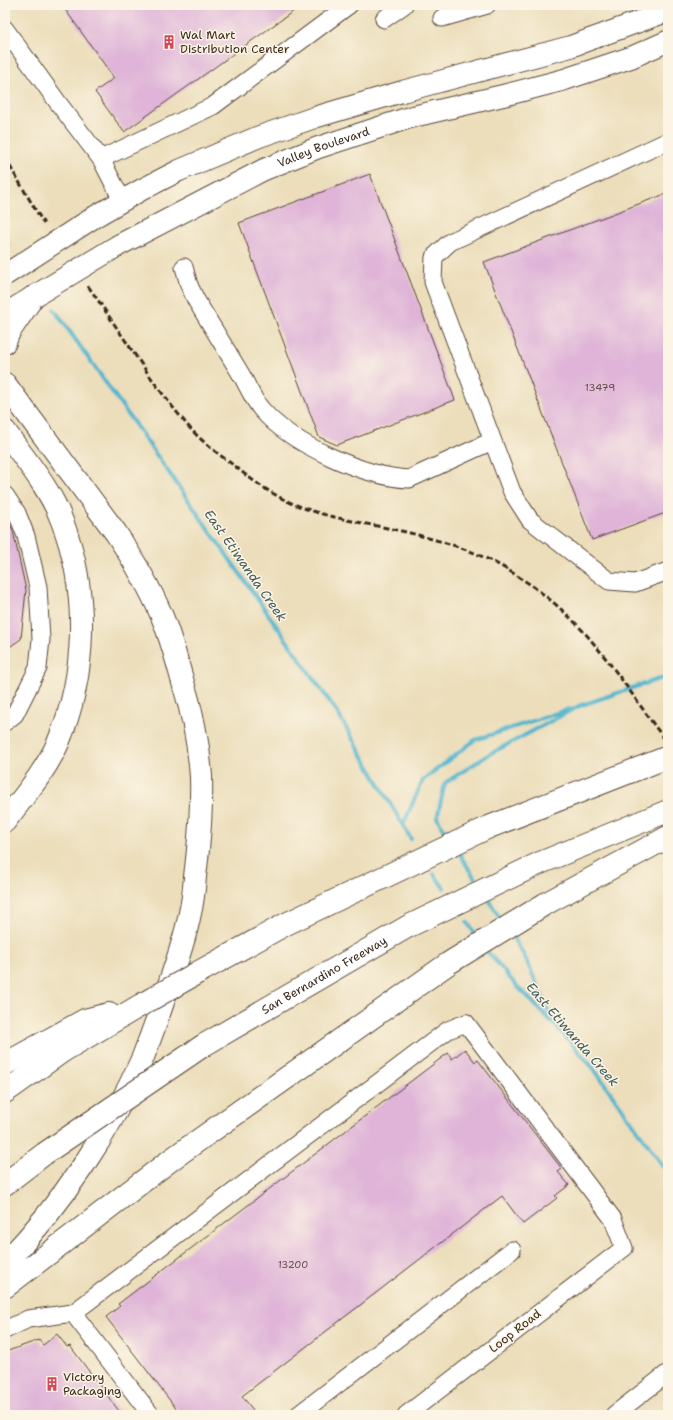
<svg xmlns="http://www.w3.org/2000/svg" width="673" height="1420" viewBox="0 0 673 1420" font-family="'Shantell Sans',sans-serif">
<rect width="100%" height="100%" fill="#fcf5e5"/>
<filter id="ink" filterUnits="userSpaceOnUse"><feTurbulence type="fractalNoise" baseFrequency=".025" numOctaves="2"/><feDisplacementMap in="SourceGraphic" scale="8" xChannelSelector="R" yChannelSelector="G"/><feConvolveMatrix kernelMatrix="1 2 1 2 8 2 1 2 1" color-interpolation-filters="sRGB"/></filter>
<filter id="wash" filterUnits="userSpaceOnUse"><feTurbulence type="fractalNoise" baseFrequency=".012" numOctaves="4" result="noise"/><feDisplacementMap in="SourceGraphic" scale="16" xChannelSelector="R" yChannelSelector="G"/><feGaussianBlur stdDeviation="0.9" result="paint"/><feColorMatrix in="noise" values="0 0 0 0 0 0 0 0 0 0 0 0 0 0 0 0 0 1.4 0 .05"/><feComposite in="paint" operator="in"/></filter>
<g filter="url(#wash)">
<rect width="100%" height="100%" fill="#ecdebb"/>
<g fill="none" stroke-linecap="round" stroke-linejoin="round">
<g stroke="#50b5cf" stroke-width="4">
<path d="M5,240L9,246"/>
<path d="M54,309L337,712L411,839"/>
<path d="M579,706L668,676"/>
<path d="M403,825L423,780L475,740L569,709"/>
<path d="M450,839L437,818L445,783L488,755L581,705"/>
<path d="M457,850L479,885"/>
<path d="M434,874L444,888"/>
<path d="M486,895L502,922"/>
<path d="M467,922L476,935"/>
<path d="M509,932L524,955L555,1025"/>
<path d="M487,951L515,984L555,1025L594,1069L668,1173"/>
</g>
</g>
<g id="blocks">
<g fill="#dfb4d8">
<path d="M62,5H302L124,132L95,92L114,78Z"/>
<path d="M370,174L455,400L337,445L319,437L239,223Z"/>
<path d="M668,193V512L592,540L484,262Z"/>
<path d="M5,513L13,531L26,590L21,639L5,650Z"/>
<path d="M465,1049L475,1062L478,1060L562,1169L558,1172L569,1185L555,1196L557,1198L523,1224L502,1196L242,1396L257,1415H181L106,1317L120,1306L118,1304L448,1053L452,1059Z"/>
<path d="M57,1334L67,1347L70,1346L122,1415H5V1352L39,1340L43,1345Z"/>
</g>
</g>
</g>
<g filter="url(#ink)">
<use href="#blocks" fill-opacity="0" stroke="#564536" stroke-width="1"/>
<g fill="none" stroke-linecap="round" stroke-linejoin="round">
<defs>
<g id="minor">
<path d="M442,18L487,5"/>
<path d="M384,19L404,5"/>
<path d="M5,29L59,104L101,159L122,200"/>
<path d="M668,141L450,242L434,257L433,282L512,492L530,520L609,581L635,583L668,571"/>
<path d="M101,159L213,106L349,5"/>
<path d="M184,267L189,285L196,300C212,326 227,351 242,376C248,387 254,401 262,410C291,444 365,477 409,479L492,441"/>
<path d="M5,495L17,513L26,536L38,587L41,639L38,668L15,714L5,722"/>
<path d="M5,1330L28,1319L73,1313"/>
<path d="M151,1415L73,1313L448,1030L466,1023L613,1219L624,1248L406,1415"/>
<path d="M298,1415L512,1250"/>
<path d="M614,1415L668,1373"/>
</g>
<g id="major">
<path d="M96,216L141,190L178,171L258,137L316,117L404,91L569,47L668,11"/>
<path id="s1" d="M119,245L263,170L317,148L411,117L505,95L563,80L632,57L668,41"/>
<path d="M5,314L33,297"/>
</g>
<g id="highway">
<path d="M5,342L9,332L33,297"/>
<path d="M5,384L116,533C133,559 149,586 161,614C170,635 176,657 182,679C192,711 199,743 201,777C202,810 199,844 195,877C194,889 193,901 190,913C185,940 175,967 166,993C159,1015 151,1036 143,1057C110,1132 62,1204 5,1263"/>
<path d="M5,431C25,460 50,488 62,521C89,591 87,674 58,743C45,772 24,796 5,821"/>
<path d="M197,973L286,924L489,827L668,757"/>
<path id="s2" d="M204,1045L407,927L540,863L668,811"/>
<path d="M5,1064L85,1020L109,1014"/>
<path d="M5,1092L63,1051L141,1005"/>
<path d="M5,1184L44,1154"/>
<path d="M5,1287L172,1159L449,963L545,904L668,837"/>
</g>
</defs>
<use href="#minor" stroke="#564536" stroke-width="19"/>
<use href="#major" stroke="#564536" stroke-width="23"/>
<use href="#highway" stroke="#564536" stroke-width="24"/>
<use href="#minor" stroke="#fff" stroke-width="17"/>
<use href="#major" stroke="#fff" stroke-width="21"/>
<use href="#highway" stroke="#fff" stroke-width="22"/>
<g stroke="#3b2a1e" stroke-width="3" stroke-dasharray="6 3" stroke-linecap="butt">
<path d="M5,158L44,224"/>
<path d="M88,286C120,331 149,379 184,421C199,440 217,453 236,467C248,477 260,486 274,494C318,520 369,522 418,535C431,539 445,542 458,547C507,563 557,600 590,639C618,672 642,709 668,744"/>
<path d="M662,1415L668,1410"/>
</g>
<defs>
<g id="major-bridge">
<path d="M5,275L96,216"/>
<path d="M33,297L119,245"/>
</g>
<g id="highway-bridge">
<path d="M141,1005L197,973"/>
<path d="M44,1154L204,1045"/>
</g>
</defs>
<use href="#major-bridge" stroke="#564536" stroke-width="23" stroke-linecap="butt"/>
<use href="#highway-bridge" stroke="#564536" stroke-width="24" stroke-linecap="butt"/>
<use href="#major-bridge" stroke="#fff" stroke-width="21"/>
<use href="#highway-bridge" stroke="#fff" stroke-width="22"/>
</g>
</g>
<defs>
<symbol id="building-bare" viewBox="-9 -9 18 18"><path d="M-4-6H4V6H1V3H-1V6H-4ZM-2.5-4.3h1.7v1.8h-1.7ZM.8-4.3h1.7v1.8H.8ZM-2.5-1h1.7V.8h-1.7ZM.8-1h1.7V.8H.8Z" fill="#d1495b" stroke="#fcf5e5" stroke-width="2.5" paint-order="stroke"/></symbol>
</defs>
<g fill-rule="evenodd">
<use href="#building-bare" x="159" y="32" width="20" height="20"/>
<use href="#building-bare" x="42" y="1374" width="20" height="20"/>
</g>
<g text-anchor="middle" stroke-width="3" stroke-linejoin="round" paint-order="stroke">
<g font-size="10" fill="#644c4c">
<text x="600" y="391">13479</text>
<text x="293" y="1268">13200</text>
</g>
<g font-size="12" fill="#3b2a1e" stroke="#fcf5e5" text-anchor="start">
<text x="180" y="39">Wal Mart<tspan x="180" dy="14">Distribution Center</tspan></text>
<text x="63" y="1381">Victory<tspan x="63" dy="14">Packaging</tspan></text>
</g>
<g font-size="12" fill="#3b2a1e" stroke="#fcf5e5">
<text dy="4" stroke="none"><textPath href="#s1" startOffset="227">Valley Boulevard</textPath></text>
<text dy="4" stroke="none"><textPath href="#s2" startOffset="139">San Bernardino Freeway</textPath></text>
<text transform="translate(515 1331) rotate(-38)" y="4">Loop Road</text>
</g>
<g font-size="13" font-style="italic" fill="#425b5c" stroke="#fcf5e5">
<text transform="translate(246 565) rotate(55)" y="5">East Etiwanda Creek</text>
<text transform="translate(573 1034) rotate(49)" y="5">East Etiwanda Creek</text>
</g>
</g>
<rect width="673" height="1420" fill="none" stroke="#fcf5e5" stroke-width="20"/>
</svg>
